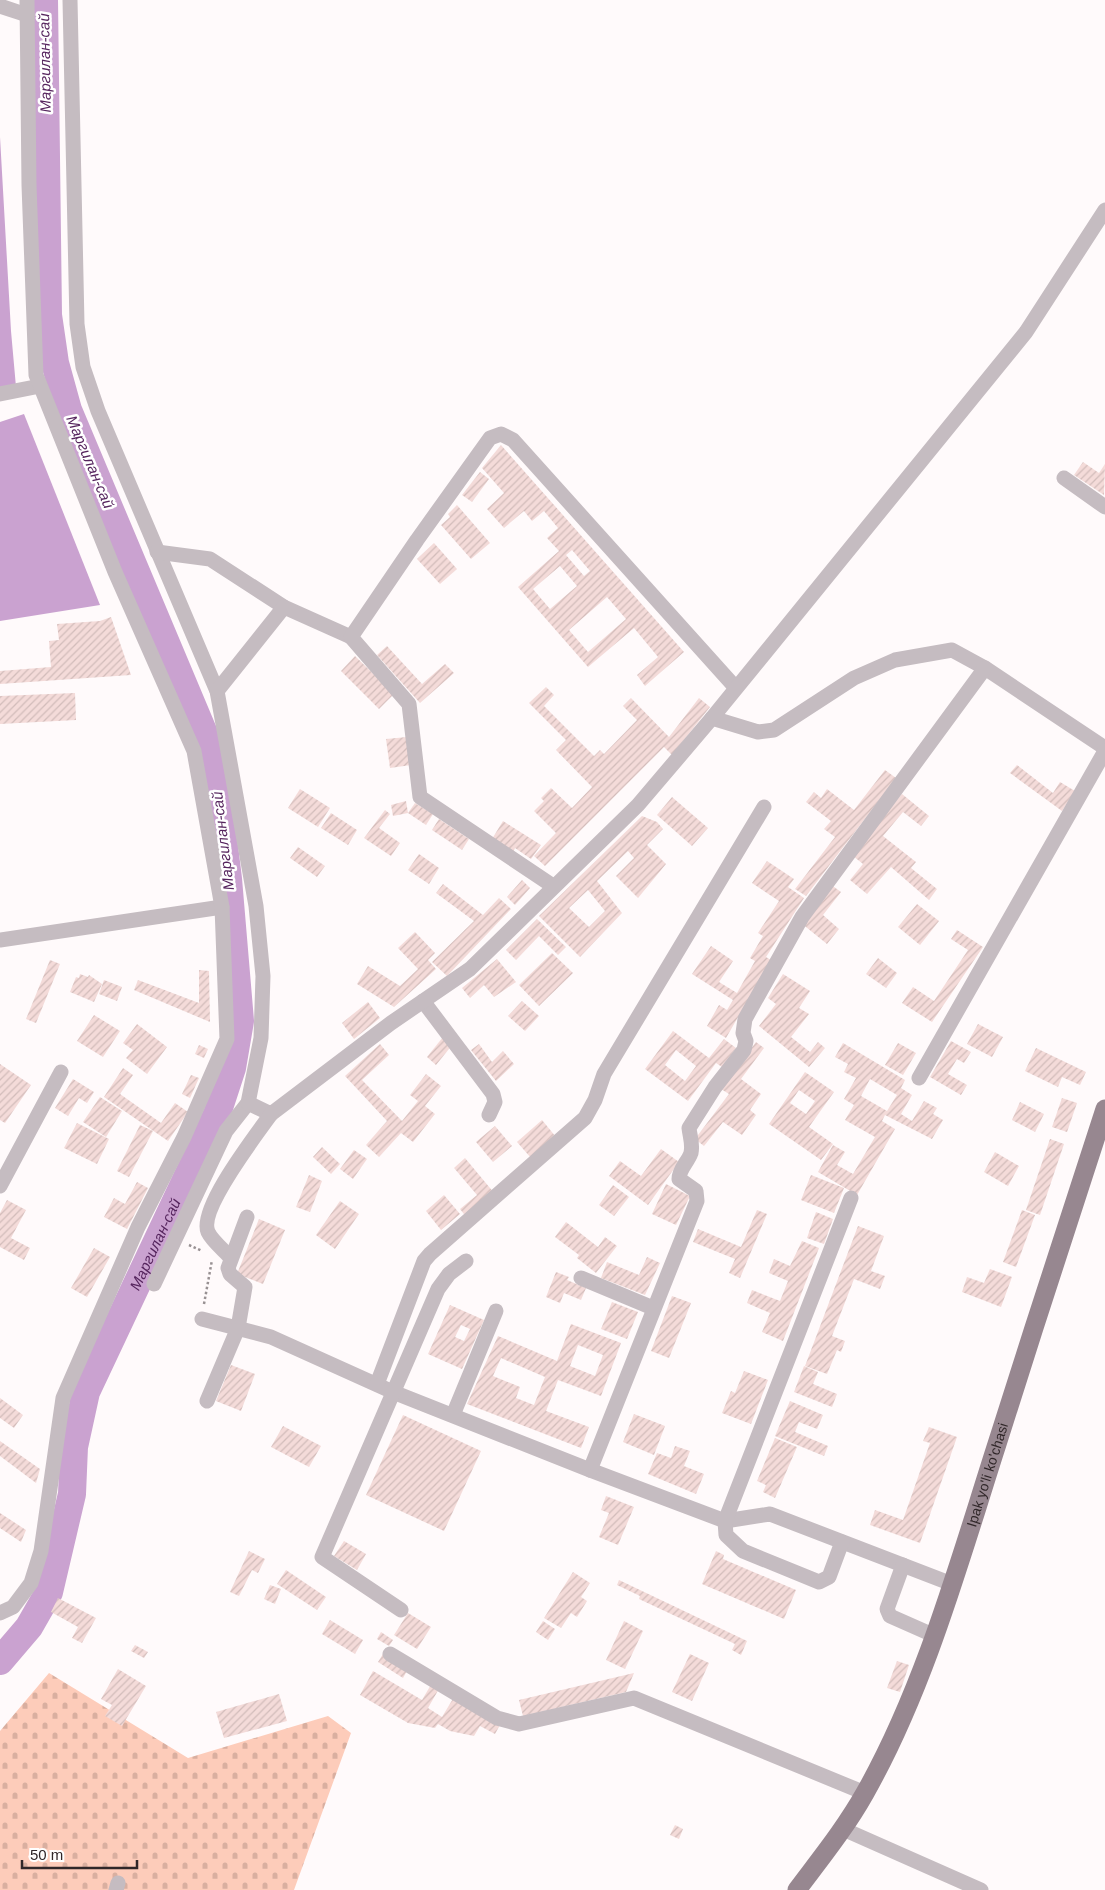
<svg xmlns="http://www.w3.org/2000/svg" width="1105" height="1890" viewBox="0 0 1105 1890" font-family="Arial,sans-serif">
<defs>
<pattern id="cemetery-stones" width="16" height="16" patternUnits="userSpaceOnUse" patternTransform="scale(1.25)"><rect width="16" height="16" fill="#fdccba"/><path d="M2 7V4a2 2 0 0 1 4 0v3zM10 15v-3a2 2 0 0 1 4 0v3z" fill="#d9afa0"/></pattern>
<pattern id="building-hatch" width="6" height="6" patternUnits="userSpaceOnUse" patternTransform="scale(1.25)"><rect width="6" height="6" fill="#f4dbd9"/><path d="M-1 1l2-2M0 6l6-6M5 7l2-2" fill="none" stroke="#d2bcba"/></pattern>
</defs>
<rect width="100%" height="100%" fill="#fffafb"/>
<path fill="url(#cemetery-stones)" d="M49,1673L188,1758L328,1716L351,1733L294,1890H0V1731Z"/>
<g fill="#caa2d0">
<path d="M0,137L11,331L16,387L0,389Z"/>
<path d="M24,414L100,605L0,621V422Z"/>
</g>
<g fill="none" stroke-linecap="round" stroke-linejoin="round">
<path stroke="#caa2d0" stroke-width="28" id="s1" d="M0,1661L29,1627L49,1592L72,1494L74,1447L86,1392L217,1114L232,1068L240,1021L228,879L213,755L68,410L55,363L48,315L44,0"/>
</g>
<g fill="url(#building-hatch)" fill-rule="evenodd">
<path d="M501,445L684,652L645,686L637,675L658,657L634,628L588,667L518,587L559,551L547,538L558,528L544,511L532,521L524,511L504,528L487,509L504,493L482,468ZM572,550L590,571L584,576L566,555ZM560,566L577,586L550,609L533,589ZM607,597L626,619L588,652L569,630Z"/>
<path d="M1083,462L1099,473L1105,464L1104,495L1074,475Z"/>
<path d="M480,472L489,479L472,502L462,495Z"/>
<path d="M457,505L490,543L471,559L441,525L450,517L448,514Z"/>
<path d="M434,543L457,569L440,584L417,559Z"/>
<path d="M111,617L131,675L0,684V671L51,667L49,641L59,640L57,624L100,621Z"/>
<path d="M387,646L422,684L445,664L454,673L420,703L377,655Z"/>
<path d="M355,656L394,694L379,709L341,671Z"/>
<path d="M546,687L554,695L544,706L594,756L600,750L604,754L637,720L623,706L631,698L669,737L699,698L710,707L672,755L664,747L545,866L534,856L556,833L534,811L544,801L541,798L551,788L572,808L592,787L556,750L566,740L529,703Z"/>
<path d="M75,693L76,720L0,724V696Z"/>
<path d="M407,737L411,765L390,768L386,739Z"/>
<path d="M1017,765L1053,793L1060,782L1075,791L1062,811L1010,773Z"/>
<path d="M885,770L896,778L806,896L795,889L835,837L824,829L831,821L806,802L814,792L821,798L827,789L854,810Z"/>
<path d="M300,789L330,808L318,827L288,808Z"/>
<path d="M902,794L929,816L921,826L903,812L883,836L916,862L911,868L937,889L929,900L891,867L867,894L850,880L863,864L853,856L879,820Z"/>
<path d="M672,797L708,828L692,846L657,815Z"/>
<path d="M406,801L408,813L393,816L391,805Z"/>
<path d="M415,803L433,814L426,825L408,813Z"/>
<path d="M385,810L390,814L379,828L400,843L391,856L364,838Z"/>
<path d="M331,813L357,830L348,845L321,828Z"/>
<path d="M642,816L657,822L663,829L647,845L666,864L638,898L616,876L634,858L628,851L597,881L622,913L580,957L539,916ZM588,890L605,911L589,927L569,908Z"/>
<path d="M439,819L469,839L462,850L432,830Z"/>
<path d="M503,821L541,845L531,859L515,848L513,852L492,839Z"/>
<path d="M298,847L325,866L317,877L290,858Z"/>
<path d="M419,854L439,868L429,884L408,870Z"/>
<path d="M767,861L794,879L788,887L804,898L766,957L771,960L726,1038L707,1026L719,1005L727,1010L733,1000L692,974L711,946L733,961L719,982L737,993L755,961L750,958L763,936L758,933L779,901L752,883Z"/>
<path d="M522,880L530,888L515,905L507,897Z"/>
<path d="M443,884L483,915L499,898L511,909L447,976L432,962L474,921L436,893Z"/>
<path d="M830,884L841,892L823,915L839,929L827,944L801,923Z"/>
<path d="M917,904L939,921L920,945L898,927Z"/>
<path d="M537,919L566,947L558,955L539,936L516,960L506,950Z"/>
<path d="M957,930L983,947L932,1022L902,1003L913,987L934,1001L968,950L951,939Z"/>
<path d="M415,932L435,953L428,960L436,969L394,1007L357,984L368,966L400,986L418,969L398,948Z"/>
<path d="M552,953L573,973L539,1006L519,985Z"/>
<path d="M878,958L897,973L886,988L866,974Z"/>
<path d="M497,959L516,982L494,997L484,985L470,998L462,988Z"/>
<path d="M50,960L60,964L36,1023L26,1019Z"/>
<path d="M199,970L209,971L210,1022L134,990L138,980L199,1003Z"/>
<path d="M80,974L88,977L89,975L102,984L94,1002L70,992L76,977L79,978Z"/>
<path d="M783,974L810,991L799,1008L809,1014L791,1037L810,1052L818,1042L825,1048L809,1067L759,1026L776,1004L768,998Z"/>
<path d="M104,980L122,987L117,1001L99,994Z"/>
<path d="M522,1001L539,1016L525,1031L508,1016Z"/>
<path d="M368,1002L380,1018L354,1039L342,1023Z"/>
<path d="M94,1015L120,1031L103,1057L77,1041Z"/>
<path d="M137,1024L167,1047L147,1074L126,1058L133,1050L123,1043Z"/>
<path d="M978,1024L1003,1037L992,1057L967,1044Z"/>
<path d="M673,1031L709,1058L724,1039L736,1048L722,1067L716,1063L688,1101L645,1069ZM676,1050L696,1066L685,1081L665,1065Z"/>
<path d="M443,1037L453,1044L436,1065L427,1057Z"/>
<path d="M951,1041L971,1052L964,1063L957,1059L948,1074L967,1085L961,1095L930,1077Z"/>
<path d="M756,1042L764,1048L741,1079L761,1094L750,1110L756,1115L742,1135L723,1122L704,1146L695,1139L729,1094L721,1089Z"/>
<path d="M843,1043L905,1080L901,1088L912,1095L901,1114L912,1121L924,1101L937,1108L933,1114L943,1120L932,1139L885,1115L882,1121L895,1129L857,1195L818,1172L833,1145L845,1152L837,1165L853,1174L875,1137L845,1120L854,1105L844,1099L856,1078L844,1072L848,1064L835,1057ZM870,1079L897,1095L887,1111L861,1096Z"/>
<path d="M898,1043L916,1053L903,1075L885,1065Z"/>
<path d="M380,1044L389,1055L362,1080L402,1121L418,1101L410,1095L426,1074L441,1086L425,1106L435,1114L413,1142L401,1133L379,1157L366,1145L387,1121L345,1076Z"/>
<path d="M479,1044L492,1062L503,1051L514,1064L496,1081L471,1050Z"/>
<path d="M199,1045L208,1049L204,1058L195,1054Z"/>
<path d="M1036,1048L1086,1072L1080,1085L1062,1077L1058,1087L1025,1071Z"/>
<path d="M0,1064L31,1085L5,1123L0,1120Z"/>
<path d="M123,1068L133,1075L120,1094L161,1123L175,1103L188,1112L168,1141L104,1097Z"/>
<path d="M805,1072L834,1092L809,1127L833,1144L821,1160L769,1124ZM799,1090L815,1101L806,1114L790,1103Z"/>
<path d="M191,1075L199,1078L190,1098L182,1094Z"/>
<path d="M73,1079L94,1092L87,1103L79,1098L68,1116L55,1108Z"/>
<path d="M100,1097L122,1111L106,1137L83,1122Z"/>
<path d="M1062,1098L1077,1103L1067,1132L1052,1127Z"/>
<path d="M1020,1102L1044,1114L1035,1132L1012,1120Z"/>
<path d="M542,1120L556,1137L531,1158L517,1142Z"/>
<path d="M77,1123L109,1139L97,1164L64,1148Z"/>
<path d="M140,1125L153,1131L129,1177L117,1171Z"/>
<path d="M495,1126L512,1146L493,1162L476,1142Z"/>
<path d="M1050,1139L1064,1144L1040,1215L1026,1210Z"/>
<path d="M322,1147L340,1164L331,1174L313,1157Z"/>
<path d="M661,1149L679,1162L648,1205L609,1176L620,1161L641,1176Z"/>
<path d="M354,1150L367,1159L353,1179L340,1169Z"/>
<path d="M995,1152L1019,1166L1008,1186L984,1172Z"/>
<path d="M465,1158L495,1194L467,1218L460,1209L477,1195L454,1168Z"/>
<path d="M309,1175L322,1181L310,1212L296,1207Z"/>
<path d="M811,1175L844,1188L834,1213L801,1200Z"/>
<path d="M137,1182L148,1188L127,1229L104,1217L114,1198L125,1204Z"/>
<path d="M666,1184L690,1196L676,1225L652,1214Z"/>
<path d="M613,1185L629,1197L614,1216L599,1205Z"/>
<path d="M444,1195L460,1214L441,1230L426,1211Z"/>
<path d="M7,1200L26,1210L11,1238L30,1248L24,1260L0,1247V1213Z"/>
<path d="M340,1201L359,1214L335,1249L316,1235Z"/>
<path d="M757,1210L767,1214L740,1278L729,1273L735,1259L693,1242L698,1229L741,1247Z"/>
<path d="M1022,1210L1035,1215L1016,1267L1003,1262Z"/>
<path d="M816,1212L833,1219L824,1244L807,1238Z"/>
<path d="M259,1219L285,1230L263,1284L237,1274Z"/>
<path d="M566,1222L598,1247L605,1237L617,1246L596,1273L577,1258L579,1255L555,1237Z"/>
<path d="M858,1226L884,1236L871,1271L885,1276L880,1289L854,1279L832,1336L845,1341L841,1352L837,1350L827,1374L805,1366Z"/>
<path d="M802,1241L819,1248L783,1341L762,1332L770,1313L747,1303L752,1290L780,1301L788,1281L769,1273L774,1259L790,1266Z"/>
<path d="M94,1248L110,1257L87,1297L71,1288Z"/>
<path d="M647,1257L660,1263L645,1295L601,1278L607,1262L639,1275Z"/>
<path d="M990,1269L1012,1277L1001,1307L962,1292L967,1277L984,1283Z"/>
<path d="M556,1272L569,1277L567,1280L586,1288L581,1300L564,1293L560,1303L546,1297Z"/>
<path d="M672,1296L691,1303L669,1358L651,1351Z"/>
<path d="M612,1302L638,1312L627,1339L601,1329Z"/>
<path d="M450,1305L484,1320L462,1369L428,1354ZM461,1325L470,1329L464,1341L455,1337Z"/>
<path d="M571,1324L621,1343L601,1396L558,1380L546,1411L589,1427L581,1448L467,1404L498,1336L557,1361ZM578,1345L603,1355L595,1376L570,1366ZM501,1358L545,1377L534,1405L516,1398L520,1387L493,1376Z"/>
<path d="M231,1365L255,1374L241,1411L216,1401Z"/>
<path d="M804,1366L818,1372L813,1384L837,1394L832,1407L794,1392Z"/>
<path d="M744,1371L768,1380L751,1424L722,1413L731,1391L735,1393Z"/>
<path d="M0,1398L23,1415L14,1428L0,1418Z"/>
<path d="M790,1401L823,1415L817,1429L799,1422L795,1432L828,1446L824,1456L775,1436Z"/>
<path d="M634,1414L665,1426L654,1455L623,1442Z"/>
<path d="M403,1415L481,1451L444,1531L366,1495Z"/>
<path d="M283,1426L321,1446L309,1467L271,1447Z"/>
<path d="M929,1427L957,1437L920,1543L870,1525L875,1510L903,1520L930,1443L923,1441Z"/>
<path d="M775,1438L797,1447L775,1498L763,1492L766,1485L757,1481Z"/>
<path d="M0,1441L40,1469L36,1483L0,1456Z"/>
<path d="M675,1446L690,1451L684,1466L704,1474L696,1494L648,1474L657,1453L671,1458Z"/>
<path d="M606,1496L634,1507L618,1545L599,1537L609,1513L601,1510Z"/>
<path d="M0,1513L26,1530L21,1542L0,1528Z"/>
<path d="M344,1541L366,1554L357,1570L334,1556Z"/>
<path d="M249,1551L265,1559L258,1573L252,1570L239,1596L230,1592Z"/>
<path d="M716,1551L724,1555L723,1559L796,1590L784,1619L702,1584Z"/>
<path d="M286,1570L326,1597L317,1610L277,1584Z"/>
<path d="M573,1572L590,1583L581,1597L587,1601L577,1617L571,1613L561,1628L544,1618Z"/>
<path d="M619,1580L747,1641L741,1655L732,1650L735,1644L639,1599L640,1596L617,1585Z"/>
<path d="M270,1585L281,1589L275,1604L264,1599Z"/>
<path d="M58,1598L96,1618L82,1643L72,1638L78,1627L51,1612Z"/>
<path d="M408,1613L431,1627L417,1649L394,1635Z"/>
<path d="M330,1620L363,1640L355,1654L322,1634Z"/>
<path d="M543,1621L555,1629L548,1640L536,1632Z"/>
<path d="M624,1621L643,1631L625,1669L606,1660Z"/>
<path d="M381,1632L393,1640L389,1646L377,1639Z"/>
<path d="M135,1645L148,1652L144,1658L131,1651Z"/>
<path d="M383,1654L408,1669L403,1678L378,1662Z"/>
<path d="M690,1654L709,1663L692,1701L672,1692Z"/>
<path d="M897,1661L909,1665L900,1692L887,1688Z"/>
<path d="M118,1669L146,1686L122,1726L105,1716L112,1705L101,1699Z"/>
<path d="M373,1671L422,1700L432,1683L440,1687L428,1708L442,1717L454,1697L500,1725L495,1734L480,1726L474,1736L450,1731L438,1724L435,1728L408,1723L360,1695Z"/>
<path d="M634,1673L626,1692L523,1716L519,1700Z"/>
<path d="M279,1694L287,1721L224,1738L216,1712Z"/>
<path d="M675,1825L683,1829L679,1839L670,1835Z"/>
</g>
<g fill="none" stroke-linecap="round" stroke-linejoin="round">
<g stroke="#989193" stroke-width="2.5" stroke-dasharray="2.5 2.5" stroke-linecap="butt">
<path d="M189,1245L202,1251"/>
<path d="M204,1304L212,1260"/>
</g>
<g stroke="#c5bcc1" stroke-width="15">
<path d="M70,0L77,324L83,367L98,411L217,691L256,906L263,976L261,1038L248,1103L226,1131L154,1284"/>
<path d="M0,6L27,15"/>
<path d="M0,394L40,386"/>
<path d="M1064,478L1105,507"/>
<path d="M157,552L210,559L284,607L351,637"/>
<path d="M217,691L284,607"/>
<path d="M712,718L758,732L774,730L854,678L895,660L952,650L985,668L1105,748"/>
<path d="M553,886L420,797L409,704L351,637L417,540L490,438L501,434L513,440L735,687"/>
<path d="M0,940L222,907"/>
<path d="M423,1001L493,1094L495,1102L489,1115"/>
<path d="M919,1078L1105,751"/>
<path d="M248,1103L271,1114L391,1023L470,969L638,805L712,718L1026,332L1105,210"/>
<path d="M0,1186L61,1072"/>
<path d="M231,1258C225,1251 212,1241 208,1232C198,1209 257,1134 271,1114"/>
<path d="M581,1278L653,1308"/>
<path d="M202,1319L271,1337L393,1392L590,1470L725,1521L770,1514L952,1584"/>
<path d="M377,1384L424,1261L430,1254L585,1118L595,1100L604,1074L764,807"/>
<path d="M207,1401L238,1328L245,1287L230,1274L228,1268L247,1217"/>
<path d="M453,1415L496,1311"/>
<path d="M590,1470L697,1201L696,1191L679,1179C679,1169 688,1162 691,1153C693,1144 690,1137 689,1128L715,1087L744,1050L746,1041L743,1033L745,1019L802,917L985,668"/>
<path d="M842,1542L829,1577L819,1582L743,1551L726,1535L725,1521L851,1198"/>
<path d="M903,1565L887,1609L890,1616L933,1635"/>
<path d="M401,1610L322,1557L438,1289L449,1274L466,1261"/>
<path d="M0,1613L13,1607L31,1583L41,1551L63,1398L138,1227L184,1137L227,1039L222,907L194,751L115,572L36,375L29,185L27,0"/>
<path d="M390,1654L497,1718L519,1724L634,1698L865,1793"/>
<path d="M843,1829L981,1890"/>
<path d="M116,1890L118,1883"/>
</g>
<path stroke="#978790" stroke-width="19" id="s2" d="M797,1890C821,1858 846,1827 865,1793C925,1687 960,1559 997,1444C1032,1332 1069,1221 1105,1109"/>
</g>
<g text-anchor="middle" stroke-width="5" stroke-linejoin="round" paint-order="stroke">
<g font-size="14" fill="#302729" stroke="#fff">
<text dy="5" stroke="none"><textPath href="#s2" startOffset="460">Ipak yo'li ko'chasi</textPath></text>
</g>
<g font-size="15" font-style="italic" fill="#56255e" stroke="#fff">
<text transform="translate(45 63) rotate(-91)" y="5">Маргилан-сай</text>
<text transform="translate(90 462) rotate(67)" y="5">Маргилан-сай</text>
<text transform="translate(223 841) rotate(-97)" y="5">Маргилан-сай</text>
<text dy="5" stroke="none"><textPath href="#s1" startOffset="452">Маргилан-сай</textPath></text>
</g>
</g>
<path d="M22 1860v8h115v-8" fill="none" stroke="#302729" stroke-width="2.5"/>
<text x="30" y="1860" font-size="15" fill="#302729" stroke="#ffffff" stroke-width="4" paint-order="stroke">50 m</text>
</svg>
